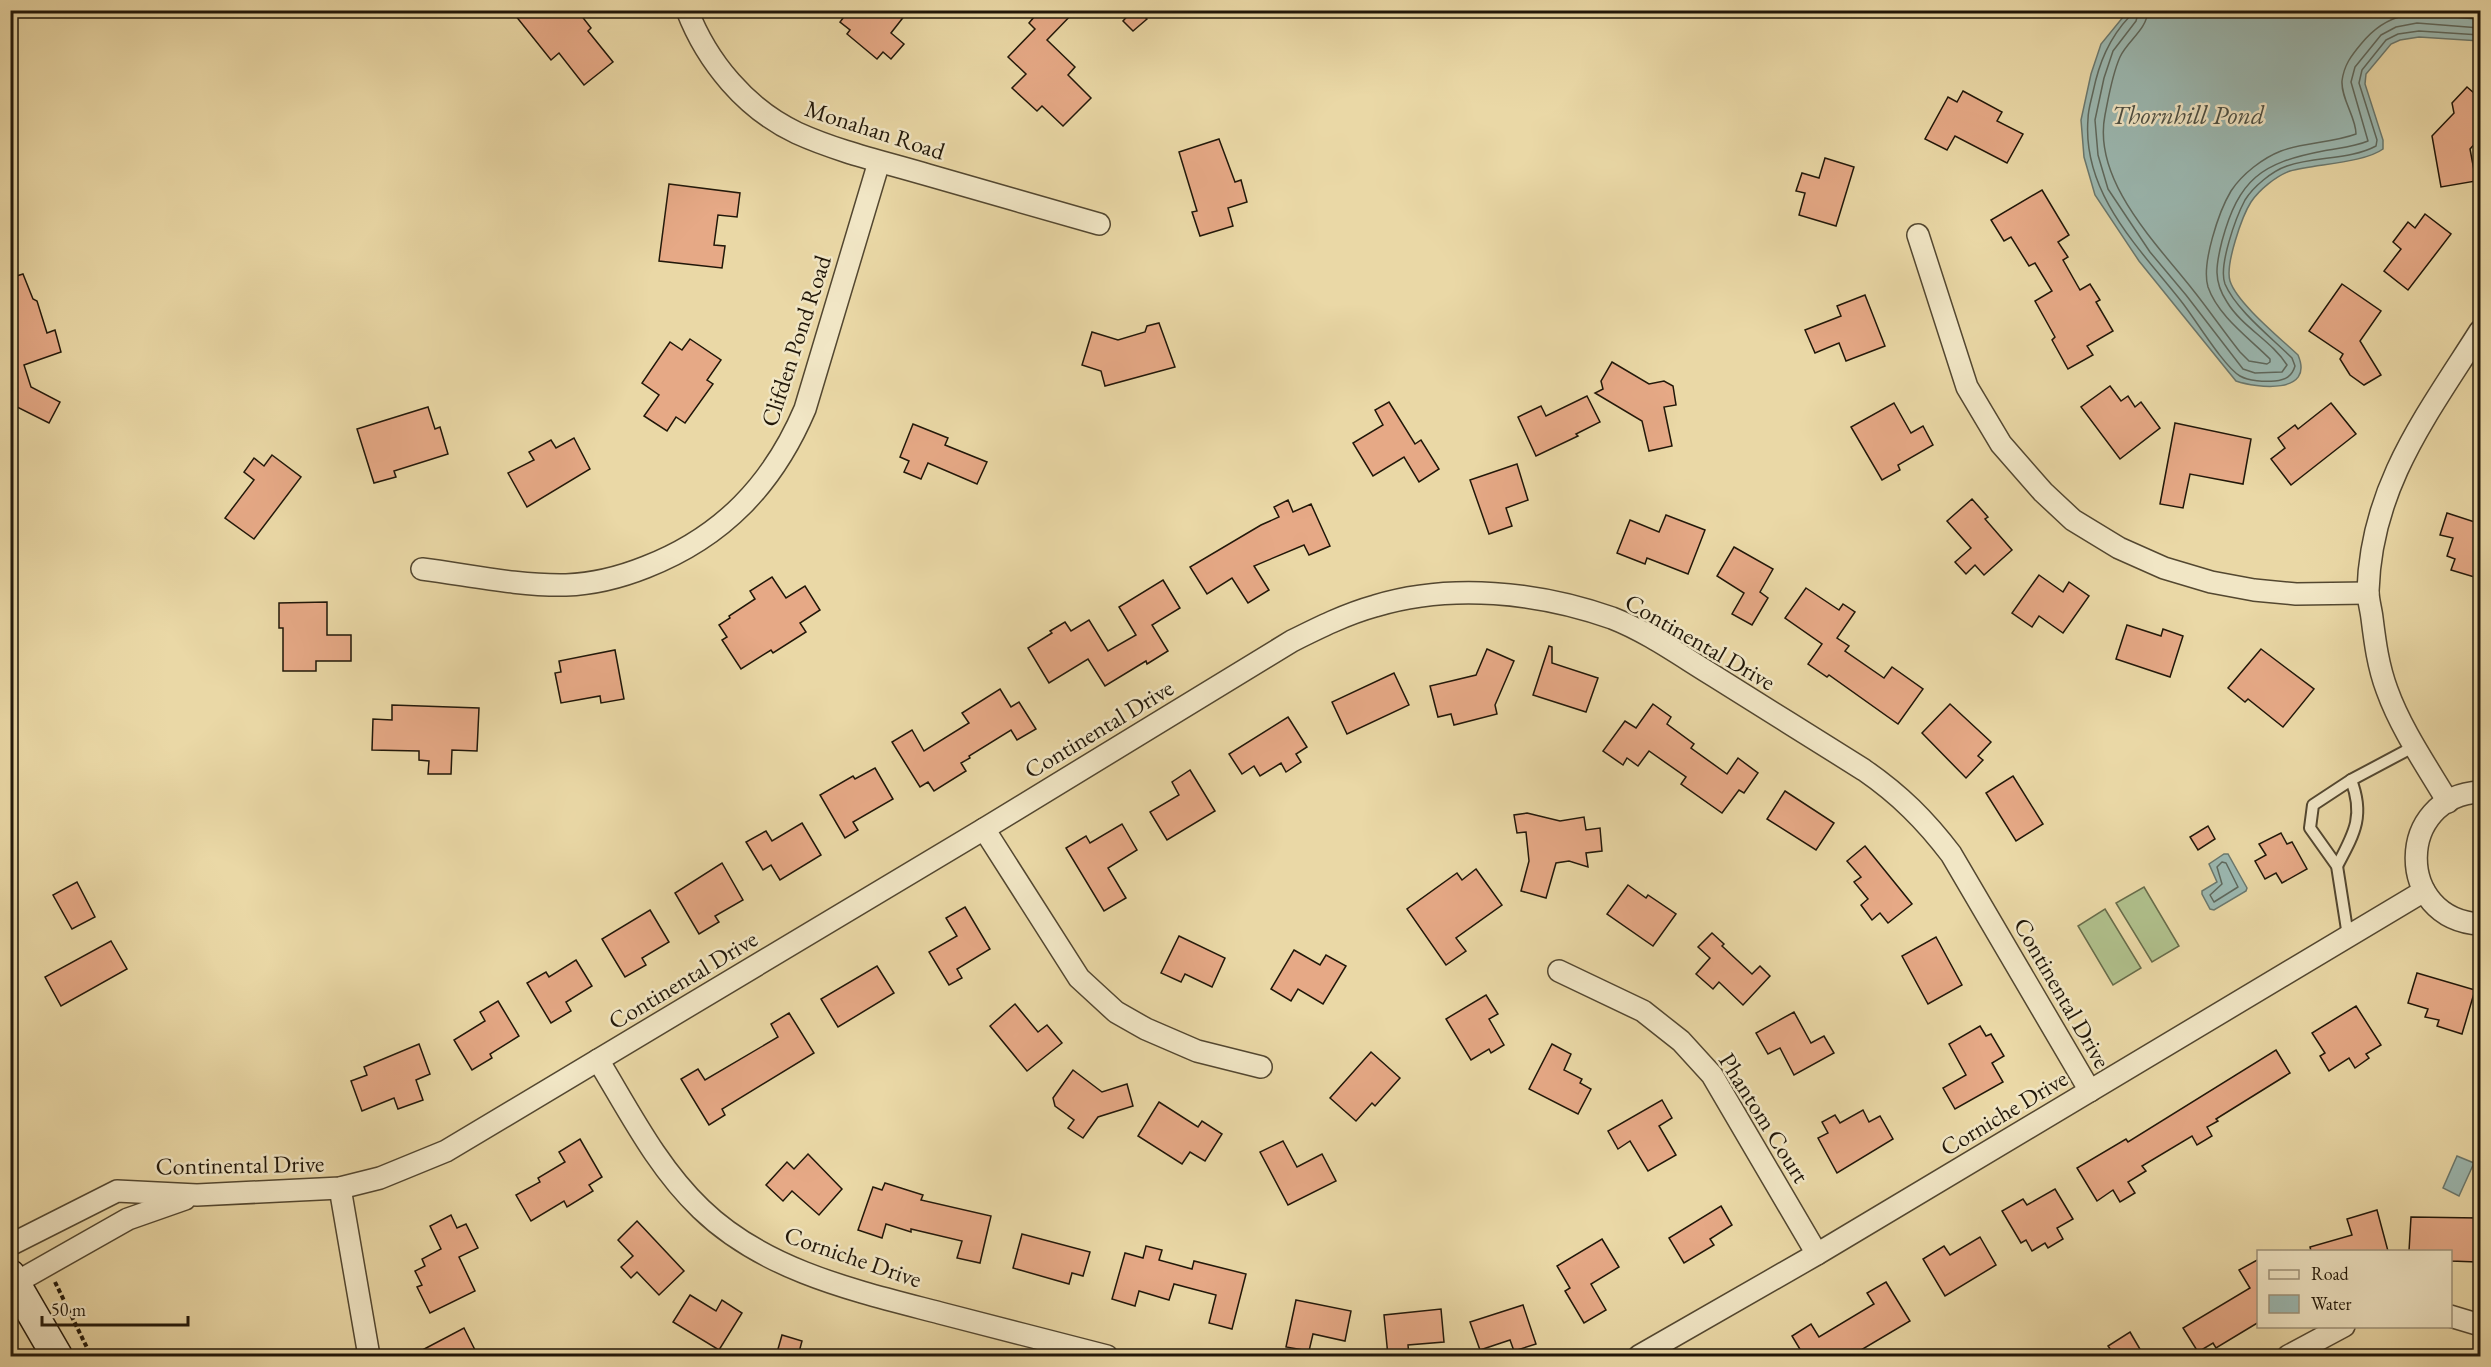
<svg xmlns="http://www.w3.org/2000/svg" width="2491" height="1367" viewBox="0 0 2491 1367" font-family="'EB Garamond',serif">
<rect width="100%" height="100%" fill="#ead8a6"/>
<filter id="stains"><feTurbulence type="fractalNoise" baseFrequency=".00333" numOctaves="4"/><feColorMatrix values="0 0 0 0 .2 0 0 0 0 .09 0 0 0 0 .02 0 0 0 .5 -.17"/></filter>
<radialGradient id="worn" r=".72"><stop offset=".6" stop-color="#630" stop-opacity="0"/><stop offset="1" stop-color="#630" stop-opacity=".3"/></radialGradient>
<g fill="#b0c08c" stroke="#686c4a" stroke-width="1.5">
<path d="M2144,887L2179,946L2152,962L2116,903Z"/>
<path d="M2105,909L2141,968L2113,985L2078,926Z"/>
</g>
<g fill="#9bb8b1" stroke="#6a786e" stroke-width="1.5">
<path d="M2128,11H2480V41L2419,37L2400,40L2391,44L2366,74L2365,84L2383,140V149C2364,163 2315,164 2290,171C2276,176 2259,190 2251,202C2242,216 2225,265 2230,281C2237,303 2280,338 2298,355C2315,395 2256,388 2236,381L2139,261L2095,195L2084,157L2081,120L2091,74L2101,44Z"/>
<path d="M2224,854H2228L2247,888L2246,891L2214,910L2210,909L2202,894V891L2217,882L2209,864Z"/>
<path d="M2457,1156L2474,1163L2459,1196L2443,1188Z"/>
</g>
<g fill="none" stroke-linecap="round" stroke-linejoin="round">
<g stroke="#5e685d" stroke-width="1.5">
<path d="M2131,10L2130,16C2109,38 2099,63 2093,92C2091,101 2088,110 2088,119C2082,193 2139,248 2181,301C2194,317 2224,367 2240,376C2249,381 2264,382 2275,381C2286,380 2292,376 2295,366L2292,358C2272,338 2236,310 2225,284C2218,266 2236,217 2245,200C2253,187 2272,171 2287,166C2315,156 2350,160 2376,146L2377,140L2359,83L2362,70L2386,40L2398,34L2419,31L2480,35"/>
<path d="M2139,10L2136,21L2113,51L2104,78L2095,120L2098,155L2108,189L2150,252L2186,295L2243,369L2255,373L2282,372L2287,365C2272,341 2242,327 2227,302C2213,281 2216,265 2222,241C2239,179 2261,163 2323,151C2338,148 2354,147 2368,141L2351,82L2355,67L2381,35L2396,27L2417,23L2480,28"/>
<path d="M2148,10C2147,30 2128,40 2120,57C2112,75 2109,95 2105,115C2092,180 2156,243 2193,290C2209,310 2224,332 2240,352L2249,361L2267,364L2270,362V359C2249,338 2218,316 2208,287C2201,264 2219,211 2231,191C2242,174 2263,158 2281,151C2305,142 2332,143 2356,134C2356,117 2341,99 2342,81C2344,65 2351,56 2361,44C2397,0 2432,17 2480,19"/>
<path d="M2222,862L2226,863L2238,887L2214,902L2210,895L2222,884L2217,867Z"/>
</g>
</g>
<g fill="#e6a986" stroke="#211709" stroke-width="1.5">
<path d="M511,10H577L591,28L588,31L613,62L584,85L559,53L551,60Z"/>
<path d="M849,10H909L891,33L904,44L891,59L883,52L877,59L847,34L850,30L840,22Z"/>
<path d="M1040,10H1076L1047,40L1075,67L1068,75L1091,98L1063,126L1042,106L1037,111L1012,88L1026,74L1008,57L1035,29L1029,23Z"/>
<path d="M1133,10H1138L1147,19L1133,31L1123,21Z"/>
<path d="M2467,87L2481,99V137L2470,149L2476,181L2441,187L2432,136L2454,113L2452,103Z"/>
<path d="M1963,91L2002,112L1997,121L2023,134L2007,163L1955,136L1947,150L1925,139L1948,97L1957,102Z"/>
<path d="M1219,139L1235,182L1241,180L1247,202L1228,208L1233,226L1200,236L1192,212L1197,211L1179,152Z"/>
<path d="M1825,158L1854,167L1836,226L1799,215L1805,193L1796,191L1802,173L1819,178Z"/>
<path d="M669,184L740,193L737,217L718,215L714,245L725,246L722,268L659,261Z"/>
<path d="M2042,190L2069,235L2058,242L2068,257L2063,260L2080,290L2090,284L2100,300L2096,302L2113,331L2087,346L2093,355L2068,369L2052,340L2055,337L2035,301L2052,291L2035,263L2029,266L2011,237L2004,241L1991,220Z"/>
<path d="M2425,214L2451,234L2408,290L2384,271L2401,249L2393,242L2408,222L2415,228Z"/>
<path d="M23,274L33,299L37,301L47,333L55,330L61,352L24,365L31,387L60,402L49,423L13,405L10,398V278Z"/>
<path d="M2342,284L2381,311L2360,341L2381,375L2364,385L2350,375L2340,359L2343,354L2309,331Z"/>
<path d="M1865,295L1885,346L1846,361L1839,343L1815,353L1805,330L1841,316L1837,306Z"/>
<path d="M1159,323L1175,367L1105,386L1101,371L1082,365L1092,332L1118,340L1145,332L1147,326Z"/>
<path d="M690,339L721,360L707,380L713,384L685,423L676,417L667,431L644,416L659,395L642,383L670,342L682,350Z"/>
<path d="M1612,362L1649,384L1664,381L1673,386L1676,405L1664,407L1672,446L1649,451L1642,421L1595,393L1603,389L1601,381Z"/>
<path d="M2110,386L2121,401L2128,396L2135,407L2141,402L2160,428L2120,459L2081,407Z"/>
<path d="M1587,396L1600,422L1576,434L1578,436L1536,456L1518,417L1541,406L1546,416Z"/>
<path d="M1389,402L1415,444L1421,440L1439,469L1419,482L1404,457L1373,476L1353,443L1383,425L1375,410Z"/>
<path d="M1894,403L1911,433L1923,426L1933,445L1898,465L1900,470L1882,480L1851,427Z"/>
<path d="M2331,403L2356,434L2291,485L2271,459L2285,448L2278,438L2295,425L2298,429Z"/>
<path d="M428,407L435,429L440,427L448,454L394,471L396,477L374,483L357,429Z"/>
<path d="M2175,423L2251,439L2243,484L2190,474L2183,508L2160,504Z"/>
<path d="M913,424L948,438L945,445L987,462L977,484L928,463L921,479L904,472L909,461L900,457Z"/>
<path d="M574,438L590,469L527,507L508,473L534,460L529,452L551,440L556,448Z"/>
<path d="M272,455L301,477L254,539L225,518L254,480L244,472L254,458L264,466Z"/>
<path d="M1517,464L1528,500L1506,508L1512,526L1489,534L1470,480Z"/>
<path d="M1972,499L1988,517L1985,519L2012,550L1984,575L1975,565L1966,574L1955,562L1971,548L1947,521Z"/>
<path d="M1288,500L1293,512L1311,504L1330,546L1309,555L1304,545L1254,566L1269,590L1248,603L1232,578L1207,594L1190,567L1261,525L1279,517L1274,507Z"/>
<path d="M2447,513L2481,524V579L2451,570L2455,559L2447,556L2453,538L2440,535Z"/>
<path d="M1666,515L1705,530L1688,574L1647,558L1645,564L1617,553L1630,520L1659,532Z"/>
<path d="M1734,547L1773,569L1760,592L1768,598L1752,625L1732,614L1744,593L1717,576Z"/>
<path d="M2039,575L2063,592L2069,582L2089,596L2063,633L2039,616L2032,627L2012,613Z"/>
<path d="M772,577L786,598L805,586L820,610L800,623L806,632L773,653L771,650L741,669L722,640L727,637L719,625L730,618L729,616L755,599L750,591Z"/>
<path d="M1163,580L1180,608L1152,625L1168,651L1147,664L1146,661L1105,686L1088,659L1049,683L1028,648L1052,633L1050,631L1065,622L1071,631L1089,620L1108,651L1136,635L1119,607Z"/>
<path d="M1806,588L1839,610L1843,604L1855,612L1837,638L1849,646L1845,651L1884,678L1892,667L1923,689L1898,724L1829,675L1827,677L1808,664L1822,644L1785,618Z"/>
<path d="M327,602V635H351V661H316V671H283V628H279V603Z"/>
<path d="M2127,625L2161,636L2163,629L2183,636L2170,677L2116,659Z"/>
<path d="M1549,646L1552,647V663L1598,678L1586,712L1533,695Z"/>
<path d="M1487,649L1514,661L1495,705L1497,714L1454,725L1451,714L1438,717L1430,686L1476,675Z"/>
<path d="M2261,649L2314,689L2283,727L2248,699L2245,702L2228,688Z"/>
<path d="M615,650L624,699L601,703L600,696L561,703L555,673L561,672L559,661Z"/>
<path d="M1394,673L1409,705L1347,734L1332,702Z"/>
<path d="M1000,689L1011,707L1019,702L1036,729L1017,740L1011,730L969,756L970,758L961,763L966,771L934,791L928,782L920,787L892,742L912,730L924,751L969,723L962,713Z"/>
<path d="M1653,704L1671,717L1667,724L1694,744L1691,748L1727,774L1738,758L1758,773L1744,793L1739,790L1722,813L1681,784L1686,777L1649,751L1638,766L1627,758L1623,765L1603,751L1625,721L1636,728Z"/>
<path d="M1950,704L1991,742L1978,756L1983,760L1966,778L1922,733Z"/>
<path d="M392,705L479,708L477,751L452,750L451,774H428L429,761L419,760V751L372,750L373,719L392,720Z"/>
<path d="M1288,717L1307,747L1296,754L1301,762L1286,772L1281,763L1260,776L1254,766L1242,774L1229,754Z"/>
<path d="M875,768L893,799L853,822L858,830L845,838L820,795L853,776L855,779Z"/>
<path d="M1190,770L1215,811L1167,840L1150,812L1179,795L1172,782Z"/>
<path d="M2013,776L2043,824L2016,841L1986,793Z"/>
<path d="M1785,791L1834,823L1816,850L1767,819Z"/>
<path d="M1527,813L1560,821L1584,817L1586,830L1600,828L1602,851L1586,853L1588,867L1569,861L1556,863L1546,898L1521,891L1529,861L1526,832L1517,833L1514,815Z"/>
<path d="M802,823L821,855L780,880L771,865L763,870L746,842L766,831L772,841Z"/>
<path d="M1122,824L1137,850L1108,868L1126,898L1104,911L1066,848L1086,836L1090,843Z"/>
<path d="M2208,826L2215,839L2198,850L2190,837Z"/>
<path d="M2281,833L2287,844L2292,842L2307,869L2282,883L2276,873L2265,879L2255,861L2266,855L2259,844Z"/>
<path d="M1865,846L1912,904L1888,923L1880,913L1872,920L1861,905L1868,899L1854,882L1861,877L1847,861Z"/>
<path d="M722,863L743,900L715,916L719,922L699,934L675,893Z"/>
<path d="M1476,869L1502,905L1456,938L1466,951L1446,965L1407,909L1457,873L1462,880Z"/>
<path d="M77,882L95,917L72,929L53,895Z"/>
<path d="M1628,885L1646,898L1648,895L1676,914L1653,946L1607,914Z"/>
<path d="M965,907L990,949L957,969L962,978L949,985L929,952L957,936L946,918Z"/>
<path d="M650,910L669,942L642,958L646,965L625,977L602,939Z"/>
<path d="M1712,933L1724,944L1722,946L1752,974L1760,966L1770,976L1743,1005L1719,982L1713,989L1696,974L1710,958L1698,947Z"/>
<path d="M1179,936L1225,958L1212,987L1185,974L1181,982L1161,973Z"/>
<path d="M1936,937L1962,985L1928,1004L1902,956Z"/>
<path d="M111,941L127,969L61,1006L45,977Z"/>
<path d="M1294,950L1320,965L1326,955L1346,966L1323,1004L1298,989L1291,1001L1271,989Z"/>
<path d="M576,960L592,986L566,1002L571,1011L551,1023L527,983L546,972L549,977Z"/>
<path d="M877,966L894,993L838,1027L821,999Z"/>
<path d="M2417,973L2475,990L2462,1034L2437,1026L2439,1020L2425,1017L2428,1009L2408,1003Z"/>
<path d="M1486,995L1498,1014L1489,1019L1504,1045L1491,1053L1489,1049L1471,1060L1446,1019Z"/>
<path d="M498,1001L519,1036L490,1054L492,1058L472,1070L454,1040L485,1021L480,1012Z"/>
<path d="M1015,1004L1038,1032L1047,1025L1062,1043L1027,1071L990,1026Z"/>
<path d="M2356,1006L2381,1045L2366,1054L2369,1058L2355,1068L2349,1058L2329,1071L2320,1056L2325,1053L2312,1033Z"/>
<path d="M1794,1012L1811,1043L1824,1036L1834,1053L1794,1075L1780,1048L1768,1054L1756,1033Z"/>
<path d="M789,1013L814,1053L722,1109L725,1115L709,1125L681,1079L698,1069L705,1080L778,1037L771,1024Z"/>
<path d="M1980,1026L1986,1036L1991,1034L2004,1056L1992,1063L2003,1082L1955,1109L1943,1088L1966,1075L1949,1044Z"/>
<path d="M419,1044L430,1074L416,1080L423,1100L398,1109L394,1098L362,1111L351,1081L367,1075L364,1067Z"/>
<path d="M1552,1044L1571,1054L1564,1070L1582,1079L1580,1083L1591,1089L1578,1114L1529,1089Z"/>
<path d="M2276,1050L2290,1073L2216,1119L2218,1121L2207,1127L2212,1136L2197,1145L2192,1136L2142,1166L2146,1171L2128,1182L2135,1193L2120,1202L2113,1190L2097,1201L2077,1168L2126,1139L2128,1142Z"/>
<path d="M1371,1052L1400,1078L1375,1106L1372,1103L1356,1121L1330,1098Z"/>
<path d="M1073,1070L1102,1092L1127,1084L1133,1106L1098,1117L1083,1138L1068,1128L1074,1120L1055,1106L1053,1098Z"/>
<path d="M1662,1100L1672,1118L1659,1126L1676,1155L1648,1171L1630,1141L1618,1149L1608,1131Z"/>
<path d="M1159,1102L1198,1127L1202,1121L1222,1134L1205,1161L1190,1152L1182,1164L1138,1136Z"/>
<path d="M1863,1110L1869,1122L1880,1116L1893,1139L1837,1173L1818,1138L1828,1133L1822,1122L1835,1115L1840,1123Z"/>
<path d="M580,1139L602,1177L589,1185L593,1191L567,1207L564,1201L531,1221L516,1195L540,1182L538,1178L565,1162L559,1152Z"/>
<path d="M1283,1141L1297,1167L1322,1154L1336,1181L1288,1205L1260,1152Z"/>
<path d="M808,1154L842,1189L819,1215L792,1191L783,1201L766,1185L787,1162L794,1169Z"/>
<path d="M885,1183L923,1195L921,1200L991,1216L980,1263L957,1258L962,1241L911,1229V1232L886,1224L882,1238L858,1230L873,1187L882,1190Z"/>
<path d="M2055,1189L2073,1219L2057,1228L2063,1239L2048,1248L2045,1243L2032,1251L2026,1240L2021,1243L2002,1211L2023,1199L2027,1205Z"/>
<path d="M1721,1206L1732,1225L1710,1239L1714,1245L1684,1263L1669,1238Z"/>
<path d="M2377,1210L2388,1251H2311L2310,1247L2352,1235L2347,1219Z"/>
<path d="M451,1215L457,1228L466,1224L478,1248L459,1257L475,1291L430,1313L417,1287L422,1285L415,1271L425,1266L422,1259L441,1249L430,1226Z"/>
<path d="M2411,1217L2479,1218L2477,1262L2451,1261V1251H2409Z"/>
<path d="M637,1221L684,1271L659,1295L637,1272L631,1278L621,1267L633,1256L618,1240Z"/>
<path d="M1022,1234L1090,1252L1083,1276L1072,1273L1069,1284L1013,1268Z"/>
<path d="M1980,1237L1996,1265L1945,1296L1923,1259L1944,1246L1950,1255Z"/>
<path d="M1602,1239L1619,1267L1591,1284L1606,1310L1584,1323L1565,1291L1570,1288L1557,1266Z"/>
<path d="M1146,1246L1162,1250L1159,1260L1192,1269L1194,1261L1246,1274L1232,1329L1209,1323L1216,1295L1174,1284L1169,1300L1139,1291L1135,1306L1112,1299L1125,1253L1143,1258Z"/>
<path d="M2259,1259V1322L2216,1348L2213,1343L2198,1352L2183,1328L2250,1288L2239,1270Z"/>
<path d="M1886,1282L1910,1321L1851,1356H1804L1792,1336L1811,1324L1819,1337L1874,1304L1867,1293Z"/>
<path d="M690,1295L716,1311L722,1300L742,1313L719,1350L673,1322Z"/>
<path d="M1296,1300L1351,1311L1345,1341L1313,1334L1309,1351L1286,1347Z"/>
<path d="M1523,1305L1536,1344L1514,1351L1510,1340L1480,1350L1470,1322Z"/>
<path d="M1441,1309L1444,1342L1408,1345L1409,1356H1388L1384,1315Z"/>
<path d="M464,1328L478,1356H411Z"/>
<path d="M2130,1332L2144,1356H2115L2108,1346Z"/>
<path d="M782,1335L802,1341L798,1356H776Z"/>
</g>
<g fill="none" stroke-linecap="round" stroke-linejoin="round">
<defs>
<g id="lane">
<path d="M2337,866C2354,834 2365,816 2351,780"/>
<path d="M2348,936L2337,866L2310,828L2313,805L2351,780L2415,746"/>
</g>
<g id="street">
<path d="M687,10C707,62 746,109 797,133C839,152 884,162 928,175C985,191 1042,208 1099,224"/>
<path d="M1918,235L1967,387L2001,444L2043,492L2073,520L2119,548L2164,568L2211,582L2254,590L2296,594L2368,593"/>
<path d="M422,569C469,575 518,586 566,585C593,584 621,577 646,567C723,537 773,484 805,409L879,162"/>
<path d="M2480,792C2396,796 2394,919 2480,924"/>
<path d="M2448,802C2426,765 2401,729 2387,690C2378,666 2375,642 2372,618C2371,609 2368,600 2368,591C2371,486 2427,415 2480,331"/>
<path d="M984,829L1079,978L1116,1012L1146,1029L1197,1051L1261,1067"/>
<path d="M1559,971L1643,1011L1681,1041L1712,1075L1817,1254"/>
<path d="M598,1060C629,1111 657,1167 701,1209C765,1271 856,1291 940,1313C996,1327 1051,1342 1107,1356"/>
<path d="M340,1188L369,1356"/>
<path d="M10,1245L117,1191L197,1195L340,1188L380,1178L446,1151L984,829L1292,641C1318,628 1346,614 1375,606C1451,583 1538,592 1612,618C1648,632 1681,656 1714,676C1764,707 1814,739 1864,770C1900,795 1925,820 1951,854L2090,1091"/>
<path d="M15,1283L128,1219L185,1199"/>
<path d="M2450,1316L2480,1325"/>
<path d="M1639,1356L1817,1254L2424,891"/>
<path d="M2288,1356L2344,1326"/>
</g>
<path id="secondary" d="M10,1275L57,1356"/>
</defs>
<use href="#lane" stroke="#534730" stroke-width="14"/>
<use href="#street" stroke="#534730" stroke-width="24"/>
<use href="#secondary" stroke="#211709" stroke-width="33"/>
<g stroke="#211709" stroke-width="4" stroke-dasharray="4.5 3" stroke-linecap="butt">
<path d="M55,1282L91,1356"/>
<path d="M10,1337L22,1356"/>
</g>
<use href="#lane" stroke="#f1e6c5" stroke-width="10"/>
<use href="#street" stroke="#f1e6c5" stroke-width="21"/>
<use href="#secondary" stroke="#f1e6c5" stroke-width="30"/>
</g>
<g text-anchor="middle" stroke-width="5" stroke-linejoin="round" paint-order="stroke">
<g font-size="24" fill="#211709" stroke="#f1e6c5">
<text transform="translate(875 130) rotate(18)" y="8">Monahan Road</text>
<text transform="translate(796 341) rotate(-72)" y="8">Clifden Pond Road</text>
<text transform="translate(1700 642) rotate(30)" y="8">Continental Drive</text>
<text transform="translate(1099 729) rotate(-31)" y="8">Continental Drive</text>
<text transform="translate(683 980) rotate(-31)" y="8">Continental Drive</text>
<text transform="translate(2062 993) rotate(60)" y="8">Continental Drive</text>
<text transform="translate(2004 1113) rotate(-31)" y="8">Corniche Drive</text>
<text transform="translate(1764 1118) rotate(58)" y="8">Phantom Court</text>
<text transform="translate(240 1165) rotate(-1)" y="8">Continental Drive</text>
<text transform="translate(853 1257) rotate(19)" y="8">Corniche Drive</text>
</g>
<g font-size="26" font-style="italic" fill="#4c4f44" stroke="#f1e6c5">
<text x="2188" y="124">Thornhill Pond</text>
</g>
</g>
<rect width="2491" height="1367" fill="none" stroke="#ead8a6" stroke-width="36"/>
<rect x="12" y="12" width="2467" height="1343" fill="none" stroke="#211709" stroke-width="3"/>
<rect x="18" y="18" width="2455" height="1331" fill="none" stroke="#211709" stroke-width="1.5"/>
<rect x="2257" y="1250" width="195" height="78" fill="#f1e6c5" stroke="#9e937a" stroke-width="1.5"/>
<rect x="2269" y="1270" width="30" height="9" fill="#f1e6c5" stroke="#9e937a" stroke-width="1.5"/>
<text x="2311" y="1280" font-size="18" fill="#211709">Road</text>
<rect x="2269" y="1295" width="30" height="18" fill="#9bb8b1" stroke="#9e937a" stroke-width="1.5"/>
<text x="2311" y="1310" font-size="18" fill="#211709">Water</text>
<path d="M42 1316v9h146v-9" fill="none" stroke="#211709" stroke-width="3"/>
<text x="51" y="1316" font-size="18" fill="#211709" stroke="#f1e6c5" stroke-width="4.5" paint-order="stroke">50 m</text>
<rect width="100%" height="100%" filter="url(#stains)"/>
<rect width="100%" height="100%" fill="url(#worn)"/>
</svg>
